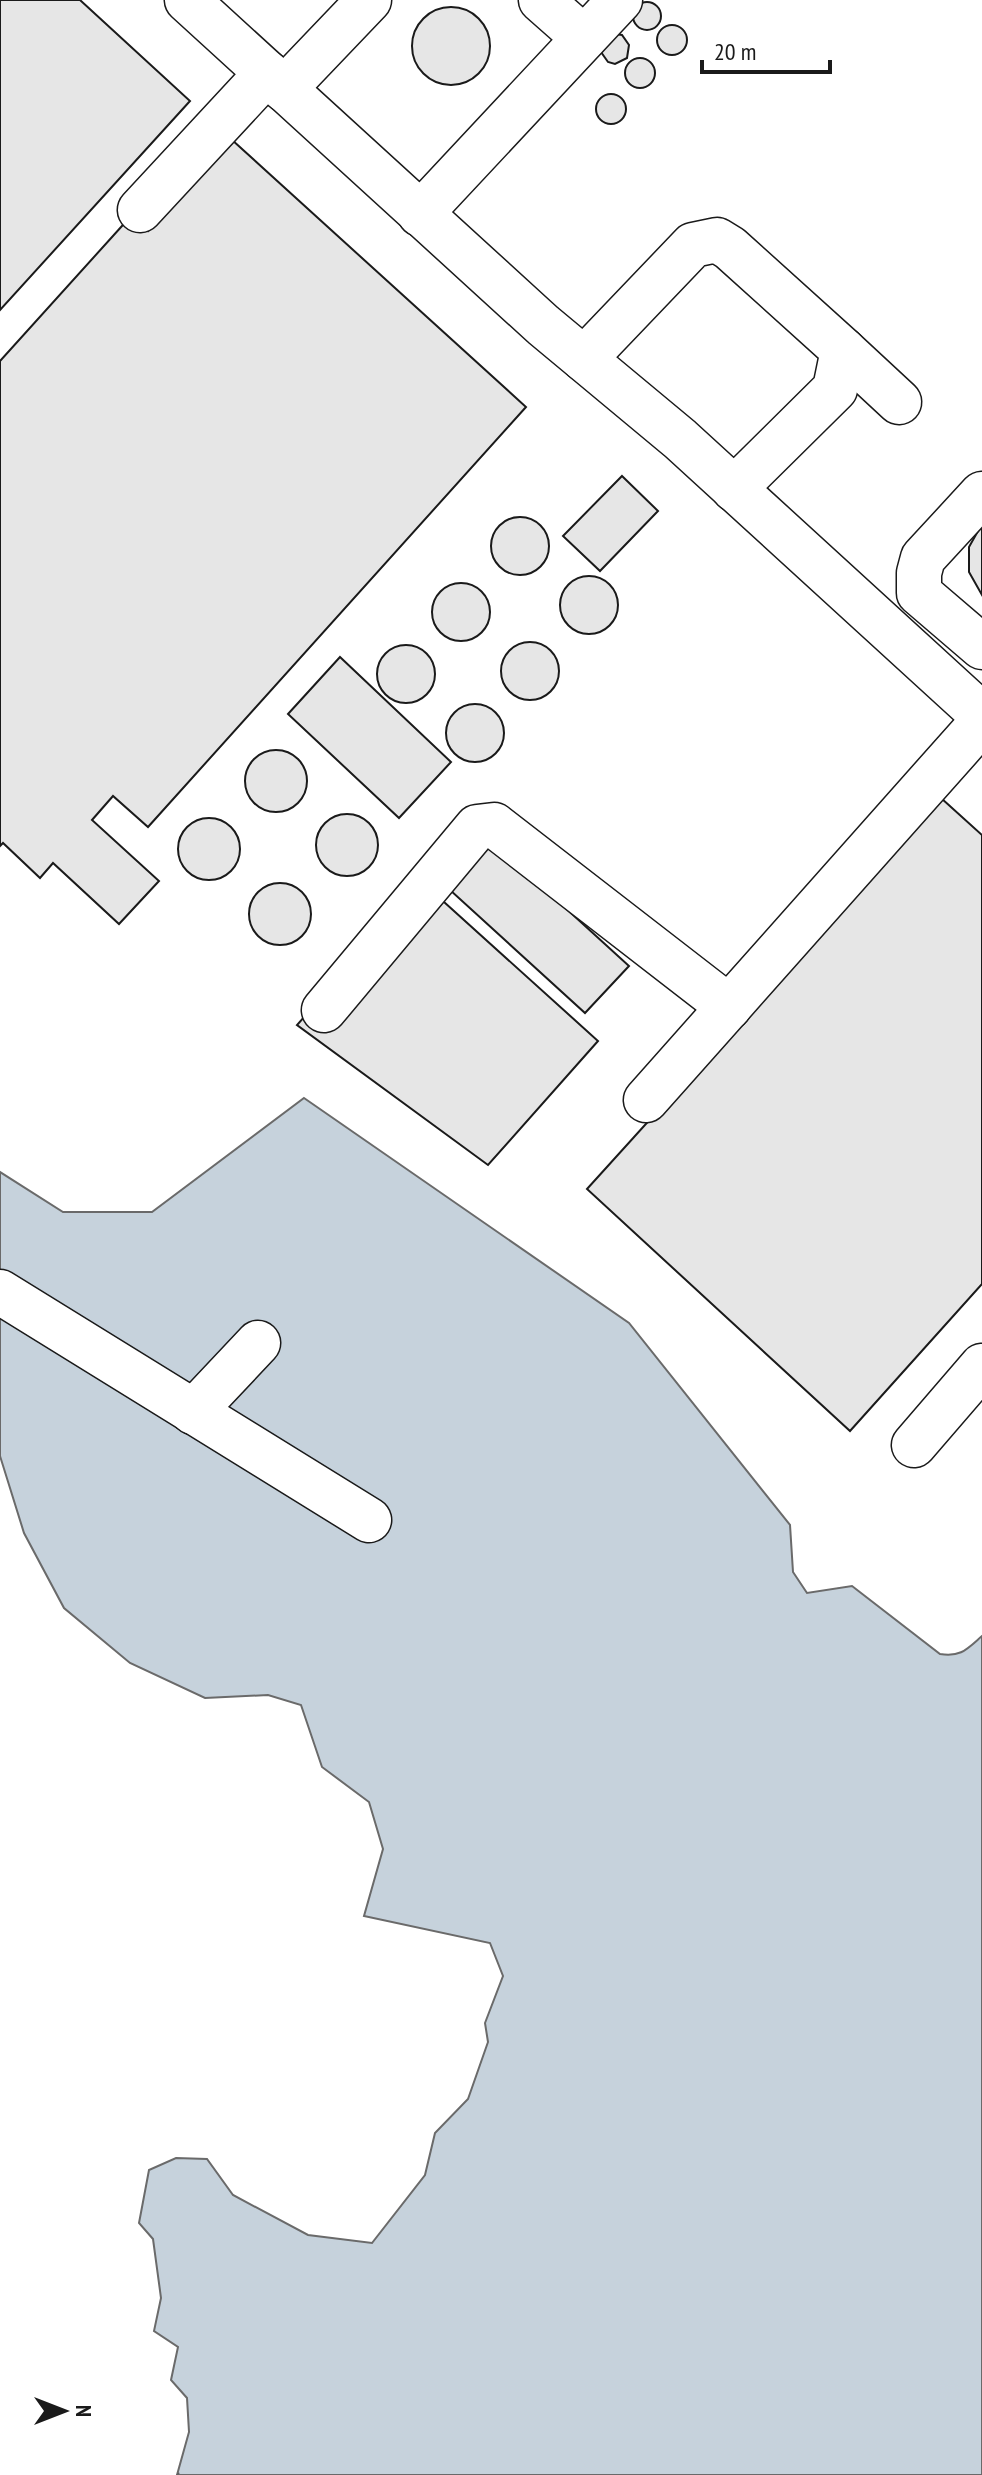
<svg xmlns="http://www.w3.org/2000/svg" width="982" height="2475" viewBox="0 0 982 2475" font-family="'PT Sans Narrow',sans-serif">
<rect width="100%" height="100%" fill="#fff"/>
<path fill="#c6d2dc" stroke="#6a6a6a" stroke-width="2" d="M304,1098L629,1323L790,1525L793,1572L807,1593L852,1586L940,1654C961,1657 966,1650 982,1636V2475H177L189,2432L187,2398L171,2380L178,2347L154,2331L161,2298L153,2239L139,2223L149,2170L176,2158L207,2159L233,2195L308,2235L372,2243L425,2175L435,2133L468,2099L488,2042L485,2023L503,1976L490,1943L364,1916L383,1849L369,1802L322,1767L301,1705L268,1695L205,1698L130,1663L64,1608L24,1533L0,1456V1172L63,1212H152Z"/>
<g fill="#e6e6e6" stroke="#1a1a1a" stroke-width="2">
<path d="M0,0H80L190,101L0,310Z"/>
<circle cx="647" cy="16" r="14"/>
<circle cx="451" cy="46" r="39"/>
<circle cx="672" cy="40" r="15"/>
<path d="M615,34L622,35L629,45L627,58L615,64L608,62L601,52Z"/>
<circle cx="640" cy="73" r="15"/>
<circle cx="611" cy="109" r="15"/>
<path d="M231,139L526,407L148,827L113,796L92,820L159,881L119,924L53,863L40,878L3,843L0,846V361L131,216L148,231Z"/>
<path d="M622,476L658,511L600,571L563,536Z"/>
<circle cx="520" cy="546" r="29"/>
<path d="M982,524V595L969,572V547Z"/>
<circle cx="589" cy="605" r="29"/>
<circle cx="461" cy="612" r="29"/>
<circle cx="530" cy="671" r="29"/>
<circle cx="406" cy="674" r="29"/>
<path d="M340,657L451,762L399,818L288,714Z"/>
<circle cx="475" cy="733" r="29"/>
<circle cx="276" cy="781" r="31"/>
<path d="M941,798L982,835V1284L850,1431L587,1189Z"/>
<circle cx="347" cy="845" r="31"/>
<circle cx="209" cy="849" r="31"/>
<path d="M493,842L629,966L585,1013L450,890Z"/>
<path d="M423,883L598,1041L488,1165L297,1025Z"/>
<circle cx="280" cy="914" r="31"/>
</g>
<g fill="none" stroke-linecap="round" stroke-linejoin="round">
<defs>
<g id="minor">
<path d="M187,0L543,325L680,439L982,715"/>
<path d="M541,0L584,38"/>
<path d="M284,89L369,0"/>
<path d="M140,210L267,73"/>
<path d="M420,214L620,0"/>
<path d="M843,350L899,402"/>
<path d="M584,359L693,245L717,240L730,248L843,350L835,389L734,489"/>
<path d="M982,494L923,558L919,573V593L982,647"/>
<path d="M324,1010L477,827L494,825L729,1007"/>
<path d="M646,1100L982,722"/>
<path d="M0,1292L369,1520"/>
<path d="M193,1412L258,1343"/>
<path d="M914,1445L982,1366"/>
</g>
</defs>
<use href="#minor" stroke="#1a1a1a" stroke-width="47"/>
<path stroke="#5f5f5f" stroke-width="5" stroke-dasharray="6 4" stroke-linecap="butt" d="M177,2474L178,2475"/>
<use href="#minor" stroke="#fff" stroke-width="44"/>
</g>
<g transform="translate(64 2411) rotate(90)" stroke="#ffffff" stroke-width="6" paint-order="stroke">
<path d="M0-6L14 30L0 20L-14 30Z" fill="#1a1a1a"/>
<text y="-12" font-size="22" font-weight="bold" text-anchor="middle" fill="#1a1a1a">N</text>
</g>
<path d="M702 60v12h128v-12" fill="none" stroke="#1a1a1a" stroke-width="4"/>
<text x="714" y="60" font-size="24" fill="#1a1a1a" stroke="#ffffff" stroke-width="6" paint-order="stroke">20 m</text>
</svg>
